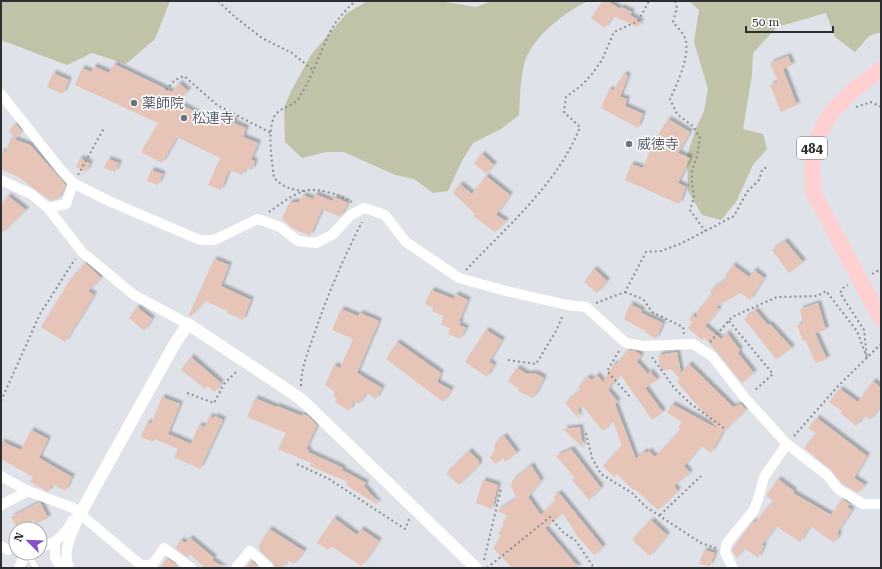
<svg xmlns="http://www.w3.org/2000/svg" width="882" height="569" viewBox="0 0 882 569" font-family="'Roboto Serif','Noto Sans JP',serif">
<defs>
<filter id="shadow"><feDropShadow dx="3" dy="-3" stdDeviation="1" flood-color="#0004"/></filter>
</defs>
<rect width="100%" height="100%" fill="#dfe3e9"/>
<g fill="#c0c3a7">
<path d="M1,1H170L155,39L126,64L92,53L67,65L1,40Z"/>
<path d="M367,1H439L476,7L491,1H588C565,12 530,38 524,65C520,81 520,99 519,115L501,129L473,143L462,161L448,191L433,193L414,179L395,175L344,152H326L302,158L285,142L284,108L291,91L311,55L346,14Z"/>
<path d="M689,1H881V32L869,36L855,52L835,37L826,13L777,27L753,53L752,75L743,129L763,134L767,149L753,165L736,202L721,220L702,215L688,191L687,156L696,128L704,111L708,89L694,42L699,10Z"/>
</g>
<g fill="#e6c4b7" filter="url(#shadow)">
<path d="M603,1H608L620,9L621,7L632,12L630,15L641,22L638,27L613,16L605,28L591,18Z"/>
<path d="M788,56L792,65L783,69L797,105L781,112L770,85L778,82L770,63Z"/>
<path d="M114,64L172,92L179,83L188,91L176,102L220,125L224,115L235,121L234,123L246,128L243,137L258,143L251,160L255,161L252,170L246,168L242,175L229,170L221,190L208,185L220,158L177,137L162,163L141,152L158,123L75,85L82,68L91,72L94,66L109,73Z"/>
<path d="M53,73L69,80L63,94L47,87Z"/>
<path d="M624,74L628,76L620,97L627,99L625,106L643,114L638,128L601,108L609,89L613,91Z"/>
<path d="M668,119L690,132L678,153L690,158L678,183L686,187L679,204L625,180L631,164L643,168L653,143Z"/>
<path d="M15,125H17L22,131L15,139L9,131Z"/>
<path d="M11,138L30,145L66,185L58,199L52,201L45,197L20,178L1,169V151L5,153Z"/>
<path d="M482,154L494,165L486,174L474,163Z"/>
<path d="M80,158L90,163L86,172L76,167Z"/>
<path d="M108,159L119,163L115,172L104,168Z"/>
<path d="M151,170L163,174L158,185L147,181Z"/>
<path d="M486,176L510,195L496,215L506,221L495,232L473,216L475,214L453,193L460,184L472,194Z"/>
<path d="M315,194L332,201L334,197L348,203L340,217L322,209L310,236L292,228L282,218L290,202H299L303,195L313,199Z"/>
<path d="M8,196L26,210L1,234V205Z"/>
<path d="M785,241L803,262L789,273L772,250Z"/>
<path d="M214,259L229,265L221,286L251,300L243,320L227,313L228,311L205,301L191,316L189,315Z"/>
<path d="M85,263L101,278L88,291L94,295L65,342L41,327L71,279Z"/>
<path d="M733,265L749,277L754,270L764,278L750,300L740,293L716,307L719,309L705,326L721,339L727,333L740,350L738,353L754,373L742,383L704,337L702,340L688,328L692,322L689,319L693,315L696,318L698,315L696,313L712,294L710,291L728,278L725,276Z"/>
<path d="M594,269L607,281L597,293L584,282Z"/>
<path d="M431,290L454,299L455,294L468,300L459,321L461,322L459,325L466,328L460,339L448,334L450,328L441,325L443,316L432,311L433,308L425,304Z"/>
<path d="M818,303L826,330L815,333L827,359L816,363L805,340L803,341L797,325L803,324L800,309Z"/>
<path d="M630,304L642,310L641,313L663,323L656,339L645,332V331L624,319Z"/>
<path d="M137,307L152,319L144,331L129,318Z"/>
<path d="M341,309L358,316L360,313L379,321L357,373L382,388L376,399L366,393L359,404L354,401L349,411L335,402L337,399L333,396L335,392L325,385L334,365L340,368L353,339L332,330Z"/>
<path d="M755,310L768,325L770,324L792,348L776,359L744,319Z"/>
<path d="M486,330L502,340L489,362L494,365L487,377L465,362Z"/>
<path d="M397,342L441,373L437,382L451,390L443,402L386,359Z"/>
<path d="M628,350L635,351L641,355L637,362L648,374L650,371L657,380L645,388L663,412L652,420L620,374L608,390L618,402L615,404L636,459L644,451L646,453L649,451L655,457L681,430L678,427L682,422L667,413L672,404L718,429L677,382L680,379L671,369L661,371L658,355L677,352L681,373L689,364L733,407L741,404L746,410L722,433L711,453L701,446L684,466L690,473L674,486L678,491L658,510L635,489L633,490L617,474L614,477L603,466L622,446L613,421L603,431L582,406L578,409L579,419L565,403L581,390L578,387L588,377L592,380L597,375L603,382L614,363L616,365Z"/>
<path d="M191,357L221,383L215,392L207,386L205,389L181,370Z"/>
<path d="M517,368L527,374L535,373L544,378L533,398L518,391L519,389L508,381Z"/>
<path d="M873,381L881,388V405L870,420L864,415L856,426L840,413L842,411L829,402L840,389L858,402Z"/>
<path d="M162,397L180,404L168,434L191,444L199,425L205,427L209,416L214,418L215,416L223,420L200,469L174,457L178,449L155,439L153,442L141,437L147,422L151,424Z"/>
<path d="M255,398L276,407L277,406L302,416L303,414L308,416L317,425L306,449L309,450L308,452L343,468L342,470L366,483L364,486L378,503L376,504L346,485L348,482L310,466L311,463L278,449L286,433L247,417Z"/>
<path d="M817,418L867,456L854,478L865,485L858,493L842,484L831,470L804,448L816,434L808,428Z"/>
<path d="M580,427L583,448L563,429Z"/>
<path d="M31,430L48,439L39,458L72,477L65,491L52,484L48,492L46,491L30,482L33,477L1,459V441L21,450Z"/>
<path d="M504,436L517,453L505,462L503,458L495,464L490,458L495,450L494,448L496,442Z"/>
<path d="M571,449L601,488L589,500L572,480L575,478L556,456Z"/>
<path d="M469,451L479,461V465L459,485L446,474Z"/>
<path d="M531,465L541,481L528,497L541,515L556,501L553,497L559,493L603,547L594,555L578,537L563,513L545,528L579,568H512L493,548L501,536L498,533L504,526L502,522L509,516L497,511L517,498L511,486L512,481Z"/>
<path d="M778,479L794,491L793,493L831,515L842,499L850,504L847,507L852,510L837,533L839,535L834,543L810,526L800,542L776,526L762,545L764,546L758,558L744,548L737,558L732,550L753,521L755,523L773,501L766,496Z"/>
<path d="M483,480L498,485L492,509L476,503Z"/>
<path d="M40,502L48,518L36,524L34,520L18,529L11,517Z"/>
<path d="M334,518L357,535L361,529L379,541L361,566L331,546L328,550L317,543Z"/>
<path d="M651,520L667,535L650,556L632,540Z"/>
<path d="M269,529L304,551L294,564L288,560L282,568H275L273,563L259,550L260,548L258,547Z"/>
<path d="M190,538L214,558L212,560L224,568H205L190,554L187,557L175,548L181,540L185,543Z"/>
<path d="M704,550L715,553L710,566L699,564Z"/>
<path d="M167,558L179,567L160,568Z"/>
<path d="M251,561L259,568H246Z"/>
</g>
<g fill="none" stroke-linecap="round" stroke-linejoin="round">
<g stroke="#8b8d92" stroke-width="2" stroke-dasharray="2 3" stroke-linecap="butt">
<path d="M218,1L235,17L262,38L292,53L313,70"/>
<path d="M675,1L677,8L673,22C677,27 683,33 685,38C691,54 677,85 670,99L677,114L693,126L700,138L697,156L692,171V184L694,197L690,210L705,231"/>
<path d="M166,90L175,80L184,76L217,105L271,133"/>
<path d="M856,107L871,102L881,107"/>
<path d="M78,175L104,128"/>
<path d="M304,191C292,190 283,187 274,178C272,160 267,134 274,117C279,107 292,107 298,99C312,79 319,54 330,32C336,20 345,11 355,1"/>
<path d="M269,212C279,205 293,194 304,191C318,187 340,195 352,202"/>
<path d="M466,270C507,226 558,184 580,127L564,112L566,97L582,85L592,74L602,60L614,32L638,21L649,1"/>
<path d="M872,274L881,269"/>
<path d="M625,292L643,299L652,312L683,327L684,334"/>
<path d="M596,303L625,292L646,252L661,251L680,244L734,216L747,192L759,180L762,170L767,167"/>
<path d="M729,321L773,374L754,391"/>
<path d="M710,342L732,317L777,297L817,296L826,291L857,331L867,358L864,330L840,293L843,288L848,285"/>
<path d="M619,351L607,371L631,398"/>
<path d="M652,357L675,389L691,404L724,428"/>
<path d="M508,360L536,364L556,331L563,315"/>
<path d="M301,386C301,368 308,352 314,335C327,296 343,259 362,222"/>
<path d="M187,393L214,403L224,384L238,370"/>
<path d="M1,401L40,314L75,259"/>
<path d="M586,433L592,458L601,474L632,493L646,507L701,543L716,548"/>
<path d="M794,436L839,385L881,344"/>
<path d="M297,464L329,479L405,529L409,519"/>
<path d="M660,515L701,476"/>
<path d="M484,560L501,489"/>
<path d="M487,568L550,517L563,532L576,541L594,568"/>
</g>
<path stroke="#fff" stroke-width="5" d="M28,554L36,568"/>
<g stroke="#fff" stroke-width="10">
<path d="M1,94L61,170L73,183"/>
<path d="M1,180L31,194L48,208L82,252L134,295L188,324"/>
<path d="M48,208L66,204L73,183L111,202L200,240H214L258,219L280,227L298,241L316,243L332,235L351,215L364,208L368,209L385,215L406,242L459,278L506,291L567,305L586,307L626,343L644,346L693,344L712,356L745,398L787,444L827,475L838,489L863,504H881"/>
<path d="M1,476L28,491L73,508L142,566"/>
<path d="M1,505L28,491"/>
<path d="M55,542V557L61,568"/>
<path d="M1,546L8,550"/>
<path d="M40,547L55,542L67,530L73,520"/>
<path d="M19,568L22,561L30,553"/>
<path d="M69,568C61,549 74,531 80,514"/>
<path d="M141,568L142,566L153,564L164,548L191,568"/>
<path d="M236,568L250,551L269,568"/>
<path d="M733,568L725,552L727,543L754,510L759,496L764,477L787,444"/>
</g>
<path stroke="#fff" stroke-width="12" d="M80,514L174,345L188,324L301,399L476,568"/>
<path stroke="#fed0d2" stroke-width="16" d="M881,69L850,93L830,114L812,147L813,192L881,319"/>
</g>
<g fill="#6b7280" stroke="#fff" stroke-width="1.5">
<circle cx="134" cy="103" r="4"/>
<circle cx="184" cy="118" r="4"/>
<circle cx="629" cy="144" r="4"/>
</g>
<g text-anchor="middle" stroke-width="3" stroke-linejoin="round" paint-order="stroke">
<rect fill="#fff" stroke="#6c6d6f" stroke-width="1" x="797" y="137" width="30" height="22" rx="3"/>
<g font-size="13" font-weight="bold" fill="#2d2e31">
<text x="812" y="153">484</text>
</g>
<g font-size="14" fill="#5b616d" stroke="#fff" text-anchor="start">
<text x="142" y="108">薬師院</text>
<text x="192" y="123">松連寺</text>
<text x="637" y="149">威徳寺</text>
</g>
</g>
<rect width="882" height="569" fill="none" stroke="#2d2e31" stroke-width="4"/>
<g transform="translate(28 541) rotate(293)"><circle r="19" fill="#ffffff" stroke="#ababad"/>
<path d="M0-3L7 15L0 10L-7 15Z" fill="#8650c8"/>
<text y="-6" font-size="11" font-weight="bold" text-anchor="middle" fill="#2d2e31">N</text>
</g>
<path d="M746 26v6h87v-6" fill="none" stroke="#2d2e31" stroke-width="2"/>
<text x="752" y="26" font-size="12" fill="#2d2e31" stroke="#ffffff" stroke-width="3" paint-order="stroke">50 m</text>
</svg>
